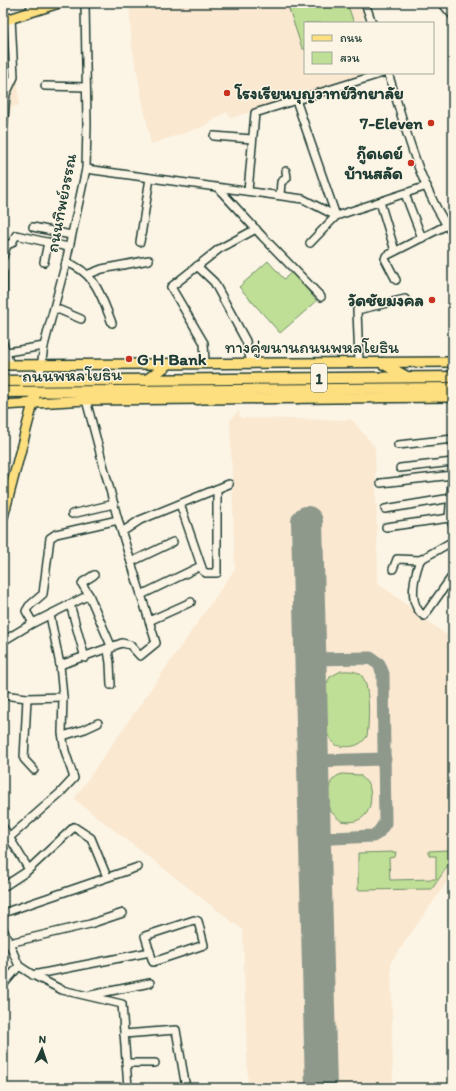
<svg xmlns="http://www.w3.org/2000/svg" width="456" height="1091" viewBox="0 0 456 1091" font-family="Itim,'Playpen Sans Thai',sans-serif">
<rect width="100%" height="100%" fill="#fcf5e5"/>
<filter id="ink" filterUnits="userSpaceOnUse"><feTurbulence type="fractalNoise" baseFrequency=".025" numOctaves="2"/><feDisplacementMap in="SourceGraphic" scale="8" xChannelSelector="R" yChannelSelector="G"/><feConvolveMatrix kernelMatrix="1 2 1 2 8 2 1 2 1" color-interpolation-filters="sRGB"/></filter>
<g filter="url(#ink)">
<g fill="#fae8d1">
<path d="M129,3H360L365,23H305V73H375L231,118L227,112L202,127L151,144L132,47Z"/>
<path d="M15,23L19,105L11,108L3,175V27Z"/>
<path d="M239,411L240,418L352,420L375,447L378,583L453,640V873L391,962L393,1088H248L243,930L74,799L235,569L230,420Z"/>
</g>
<g fill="#bfde96" stroke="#6f8e65">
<path d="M287,3H347L354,23H305V50L302,48Z"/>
<path d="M268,261L284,279L292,272L317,301L280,333L239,287Z"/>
<path d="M341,671C348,671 354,670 360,674C371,682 369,723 367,736C360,748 347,748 335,745L327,734L326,685L330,677Z"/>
<path d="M342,774L360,775L369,785C375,807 366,826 341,821L331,812C327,798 325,779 342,774Z"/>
<path d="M447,850L452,852L453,858L432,889L358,890V853L396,852L395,857L389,858L390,880L436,879V856H429V851Z"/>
</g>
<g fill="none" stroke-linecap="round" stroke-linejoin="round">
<g stroke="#8e998c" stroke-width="13">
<path d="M309,659L370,658L379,664L383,674L385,823L378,833L373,836L314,839"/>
<path d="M312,761L385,759"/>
</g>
<path stroke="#8e998c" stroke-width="32" d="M307,522L321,1088"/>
<defs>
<g id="minor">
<path d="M30,3L32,12"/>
<path d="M365,3L372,23"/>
<path d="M442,3L453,16"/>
<path d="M388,73C405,125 420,190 453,234"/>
<path d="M45,86L86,87"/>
<path d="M296,100L336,216L310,243"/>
<path d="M3,130L6,94L14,77L11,18"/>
<path d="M214,136L252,139"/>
<path d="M86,169L303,199L336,216L427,186"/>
<path d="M218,188L262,236L321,297"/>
<path d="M248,191L255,113L383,73"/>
<path d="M405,194L422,238"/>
<path d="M280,195L281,182L287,178L286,171"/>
<path d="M380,202L395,251"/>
<path d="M33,227L71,235"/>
<path d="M140,242L150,178"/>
<path d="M7,245L12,243L16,235L68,247"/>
<path d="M3,257L7,245L4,246"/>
<path d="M44,262L48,242"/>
<path d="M66,262C96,273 101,296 112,323"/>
<path d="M197,266L214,282L246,341L251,363"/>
<path d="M3,273V295"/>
<path d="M89,274L102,269L149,260"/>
<path d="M396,280L385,259L386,256L447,225"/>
<path d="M55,308L81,319"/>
<path d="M3,343L10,365"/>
<path d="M7,352L44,346"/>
<path d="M359,362L357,310L405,299"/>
<path d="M205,363L204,343L171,287L219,249L256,229"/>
<path d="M39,381L44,346L66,262L86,169L87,124L85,3"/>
<path d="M398,445L453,439"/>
<path d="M400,468L453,462"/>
<path d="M453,470L449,518L453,524"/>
<path d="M381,483L453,475"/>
<path d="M180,504L203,571L206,573H217V489"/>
<path d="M385,509L451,498"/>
<path d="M72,514L114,504"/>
<path d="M386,527L449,518"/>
<path d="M122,532L140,520L229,484"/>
<path d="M420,560C414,577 407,604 424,616L453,575"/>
<path d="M131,562L173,542"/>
<path d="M393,569L397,559L420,560L453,541"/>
<path d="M94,575L83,582L82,584L89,595L112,648"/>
<path d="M141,595L201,566"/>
<path d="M70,604L85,658"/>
<path d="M149,621L191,602"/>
<path d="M33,623L26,611L29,606L43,594L50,538L56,534L118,520"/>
<path d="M3,641L33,623L89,595"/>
<path d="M108,650L110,663L111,685"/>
<path d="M60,665L122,643L130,645L140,656L156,643L118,520L86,400"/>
<path d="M3,695L27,698L63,697"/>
<path d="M27,698L24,759L34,770"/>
<path d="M63,736L85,729L98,723"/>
<path d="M3,827L28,868"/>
<path d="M10,837L60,793L74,778L65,751L62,733L63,697L60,665L50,615"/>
<path d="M3,887L26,872L74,827L91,838L107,877"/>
<path d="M3,913L138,867"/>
<path d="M194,920L198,921L204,945L153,962L145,936Z"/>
<path d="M3,929L19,966L33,975L62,990L122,1004L128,1088"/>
<path d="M9,943L90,924L123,913"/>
<path d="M33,975L150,952"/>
<path d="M3,985L19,966"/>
<path d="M91,995L150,983"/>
<path d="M124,1034L176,1030L186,1088"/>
<path d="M126,1063H155"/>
</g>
<g id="major">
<path d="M3,21L59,3"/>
<path d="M3,365L453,362"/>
<path d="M3,405L86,400L453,397"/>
<path d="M3,517L36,392"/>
</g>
<g id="highway">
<path d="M382,363L407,377"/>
<path d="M147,380L168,364"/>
<path d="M3,381L453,377"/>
<path d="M3,392L453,388"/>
<path d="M179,393L198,399"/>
<path d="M297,398L314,390"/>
</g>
</defs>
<use href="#minor" stroke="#1f3d34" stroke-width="10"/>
<use href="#major" stroke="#1f3d34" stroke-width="12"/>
<use href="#highway" stroke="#1f3d34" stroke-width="13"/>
<use href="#minor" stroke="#fcf5e5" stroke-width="7"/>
<use href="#major" stroke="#fedf80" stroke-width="9"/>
<use href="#highway" stroke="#fedf80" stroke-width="10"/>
</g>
</g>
<g fill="#c8321e" stroke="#fcf5e5" stroke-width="1.5">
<circle cx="227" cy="93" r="4"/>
<circle cx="431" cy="123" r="4"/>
<circle cx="411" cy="163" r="4"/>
<circle cx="432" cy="300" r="4"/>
<circle cx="129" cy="359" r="4"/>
</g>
<g text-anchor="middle" stroke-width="3" stroke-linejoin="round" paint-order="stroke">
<rect fill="#fcf5e5" stroke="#617469" stroke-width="1" x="311" y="364" width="16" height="28" rx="3"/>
<g font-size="16" font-weight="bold" fill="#1f3d34">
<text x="319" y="384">1</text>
</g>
<g font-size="17" font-weight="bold" fill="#1f3d34" stroke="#fcf5e5" text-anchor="end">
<text x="235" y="99" text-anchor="start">โรงเรียนบุญวาทย์วิทยาลัย</text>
<text x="423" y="129">7-Eleven</text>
<text x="403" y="159">กู๊ดเดย์<tspan x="403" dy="20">บ้านสลัด</tspan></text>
<text x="424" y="306">วัดชัยมงคล</text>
<text x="137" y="365" text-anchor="start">G H Bank</text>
</g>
<g font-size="17" fill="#1f3d34" stroke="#fcf5e5">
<text transform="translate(61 203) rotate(-79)" y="6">ถนนทิพย์วรรณ</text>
<text x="312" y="353">ทางคู่ขนานถนนพหลโยธิน</text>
<text transform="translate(72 375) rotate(-1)" y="6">ถนนพหลโยธิน</text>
</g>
</g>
<rect width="456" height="1091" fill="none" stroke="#fcf5e5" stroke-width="16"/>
<rect x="8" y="8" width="440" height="1075" fill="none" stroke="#1f3d34" stroke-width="1.5" filter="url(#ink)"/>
<rect x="304" y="22" width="130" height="52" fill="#fcf5e5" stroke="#a4ab9e"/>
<rect x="312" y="35" width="20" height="6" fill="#fedf80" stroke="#a4ab9e"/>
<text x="340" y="42" font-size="12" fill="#1f3d34">ถนน</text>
<rect x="312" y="52" width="20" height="12" fill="#bfde96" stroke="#a4ab9e"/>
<text x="340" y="62" font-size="12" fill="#1f3d34">สวน</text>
<g transform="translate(42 1049) rotate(3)" stroke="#fcf5e5" stroke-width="3" paint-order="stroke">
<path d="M0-3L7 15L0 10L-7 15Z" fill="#1f3d34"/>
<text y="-6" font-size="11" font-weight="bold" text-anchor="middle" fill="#1f3d34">N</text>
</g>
</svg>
